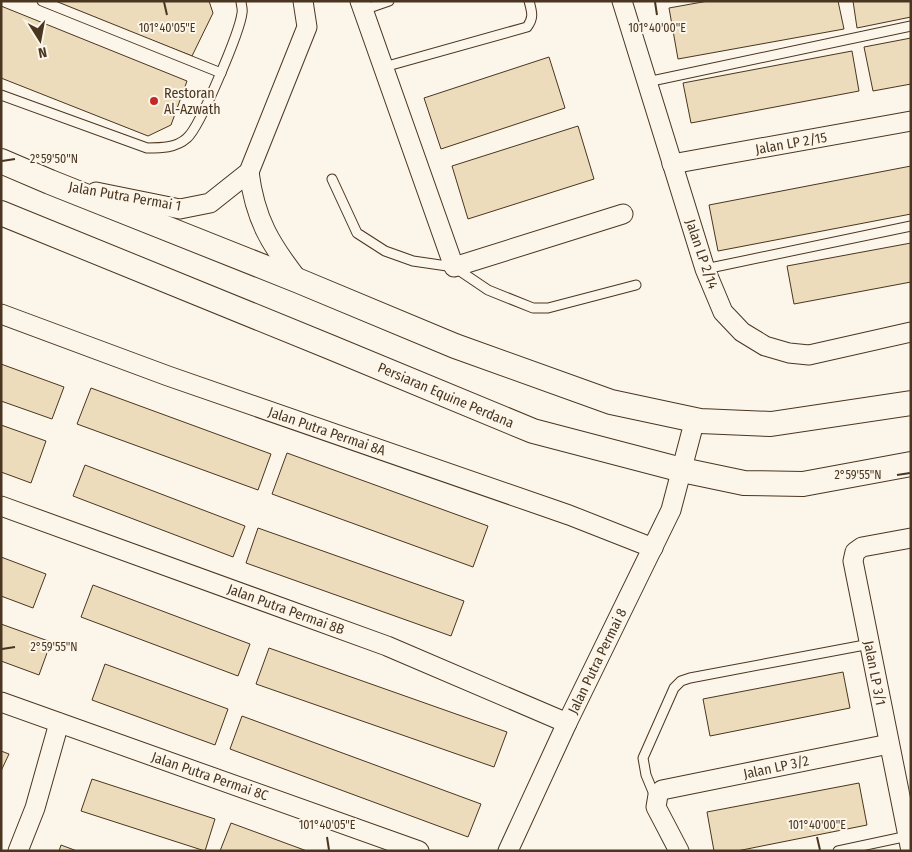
<svg xmlns="http://www.w3.org/2000/svg" width="912" height="852" viewBox="0 0 912 852" font-family="'Fira Sans Condensed',sans-serif">
<rect width="100%" height="100%" fill="#fbf6e9"/>
<g fill="#ecdcbc" stroke="#4a3520">
<path d="M52,1H209L213,13L192,56Z"/>
<path d="M708,1H838L844,29L678,59L669,8Z"/>
<path d="M853,1H911V17L857,28Z"/>
<path d="M1,6L187,81L171,125L148,136L1,78Z"/>
<path d="M911,38V84L873,91L864,47Z"/>
<path d="M852,51L859,91L691,123L683,83Z"/>
<path d="M549,57L565,108L441,149L424,98Z"/>
<path d="M578,126L594,179L468,219L452,166Z"/>
<path d="M911,166V214L718,251L709,205Z"/>
<path d="M911,243V282L794,304L787,266Z"/>
<path d="M1,364L64,387L52,419L1,401Z"/>
<path d="M91,388L271,454L258,490L77,424Z"/>
<path d="M1,425L46,441L31,483L1,472Z"/>
<path d="M287,453L488,526L473,567L272,494Z"/>
<path d="M85,465L245,526L233,557L73,496Z"/>
<path d="M258,528L464,601L451,636L246,563Z"/>
<path d="M1,557L46,574L33,608L1,596Z"/>
<path d="M93,585L250,644L238,676L81,617Z"/>
<path d="M1,624L51,642L39,675L1,661Z"/>
<path d="M269,648L507,732L494,767L256,684Z"/>
<path d="M105,664L228,709L215,745L92,700Z"/>
<path d="M843,672L850,708L710,736L703,699Z"/>
<path d="M242,716L481,804L468,837L230,749Z"/>
<path d="M1,751L9,754L1,771Z"/>
<path d="M92,779L215,819L205,851L81,811Z"/>
<path d="M859,783L867,825L737,851H714L707,812Z"/>
<path d="M231,823L307,851H220Z"/>
<path d="M61,845L77,851H59Z"/>
</g>
<g fill="none" stroke-linecap="round" stroke-linejoin="round">
<defs>
<g id="service">
<path d="M42,1L221,73"/>
<path d="M363,10L389,1"/>
<path d="M384,67L527,27C534,18 532,12 529,1"/>
<path d="M647,82L911,26"/>
<path d="M1,95L147,148C161,148 176,148 187,138C200,127 240,31 242,13C243,9 241,5 241,1"/>
<path d="M332,179L357,233L385,251L413,261L454,267L488,290L533,308H548L636,285"/>
<path d="M705,269L911,226"/>
<path d="M656,799L646,775L643,758L674,688L681,681L690,678L870,644"/>
<path d="M838,851L908,836"/>
</g>
<g id="minor">
<path d="M360,1L454,267L623,214"/>
<path d="M622,1L705,269L723,312L742,332L765,346L789,353L809,355L911,332"/>
<path d="M672,164L911,121"/>
<path d="M249,172C255,219 270,244 299,281"/>
<path d="M96,192L180,209L210,203L249,172L307,27L303,1"/>
<path d="M1,314L168,376L569,515L653,548"/>
<path d="M1,506L387,646L567,723"/>
<path d="M1,702L419,851"/>
<path d="M18,851L35,808L59,723"/>
<path d="M508,851L567,723L671,510L695,419"/>
<path d="M679,851L656,807L658,795L662,790L889,744"/>
<path d="M911,851L853,561L855,552L862,547L911,538"/>
</g>
<g id="tertiary">
<path d="M1,161L50,182L299,281L455,346L611,402L700,421L771,424L911,403"/>
<path d="M1,213L330,347L533,431L682,470L744,483L803,484L911,464"/>
</g>
</defs>
<use href="#service" stroke="#4a3520" stroke-width="11"/>
<use href="#minor" stroke="#4a3520" stroke-width="21"/>
<use href="#tertiary" stroke="#4a3520" stroke-width="26"/>
<use href="#service" stroke="#fbf6e9" stroke-width="9"/>
<use href="#minor" stroke="#fbf6e9" stroke-width="19"/>
<use href="#tertiary" stroke="#fbf6e9" stroke-width="24"/>
</g>
<path fill="none" stroke="#4a3520" stroke-width="2" d="M164,2L167,15M655,2L657,15M2,161L15,159M897,475L910,473M2,649L15,647M327,837L329,850M817,837L820,850"/>
<circle fill="#c62828" stroke="#fbf6e9" stroke-width="2" cx="154" cy="101" r="5"/>
<g text-anchor="middle" stroke-width="4" stroke-linejoin="round" paint-order="stroke">
<g font-size="14" fill="#4a3520" stroke="#fbf6e9" text-anchor="start">
<text x="164" y="98">Restoran<tspan x="164" dy="16">Al-Azwath</tspan></text>
</g>
<g font-size="14" fill="#4a3520" stroke="#fbf6e9">
<text transform="translate(791 143) rotate(-10)" y="5">Jalan LP 2/15</text>
<text transform="translate(125 196) rotate(10)" y="5">Jalan Putra Permai 1</text>
<text transform="translate(702 254) rotate(71)" y="5">Jalan LP 2/14</text>
<text transform="translate(446 395) rotate(23)" y="5">Persiaran Equine Perdana</text>
<text transform="translate(327 431) rotate(19)" y="5">Jalan Putra Permai 8A</text>
<text transform="translate(286 609) rotate(20)" y="5">Jalan Putra Permai 8B</text>
<text transform="translate(597 661) rotate(-64)" y="5">Jalan Putra Permai 8</text>
<text transform="translate(875 673) rotate(79)" y="5">Jalan LP 3/1</text>
<text transform="translate(776 767) rotate(-12)" y="5">Jalan LP 3/2</text>
<text transform="translate(210 776) rotate(19)" y="5">Jalan Putra Permai 8C</text>
</g>
</g>
<g font-size="12" text-anchor="middle" fill="#4a3520" stroke="#fbf6e9" stroke-width="4" stroke-linejoin="round" paint-order="stroke">
<text x="167" y="32">101°40'05"E</text>
<text x="657" y="32">101°40'00"E</text>
<text x="54" y="163">2°59'50"N</text>
<text x="858" y="479">2°59'55"N</text>
<text x="54" y="651">2°59'55"N</text>
<text x="327" y="829">101°40'05"E</text>
<text x="817" y="829">101°40'00"E</text>
</g>
<rect width="912" height="852" fill="none" stroke="#4a3520" stroke-width="5"/>
<g transform="translate(40 40) rotate(169)" stroke="#fbf6e9" stroke-width="4" paint-order="stroke">
<path d="M0-4L9 19L0 12L-9 19Z" fill="#4a3520"/>
<text y="-8" font-size="14" font-weight="bold" text-anchor="middle" fill="#4a3520">N</text>
</g>
</svg>
